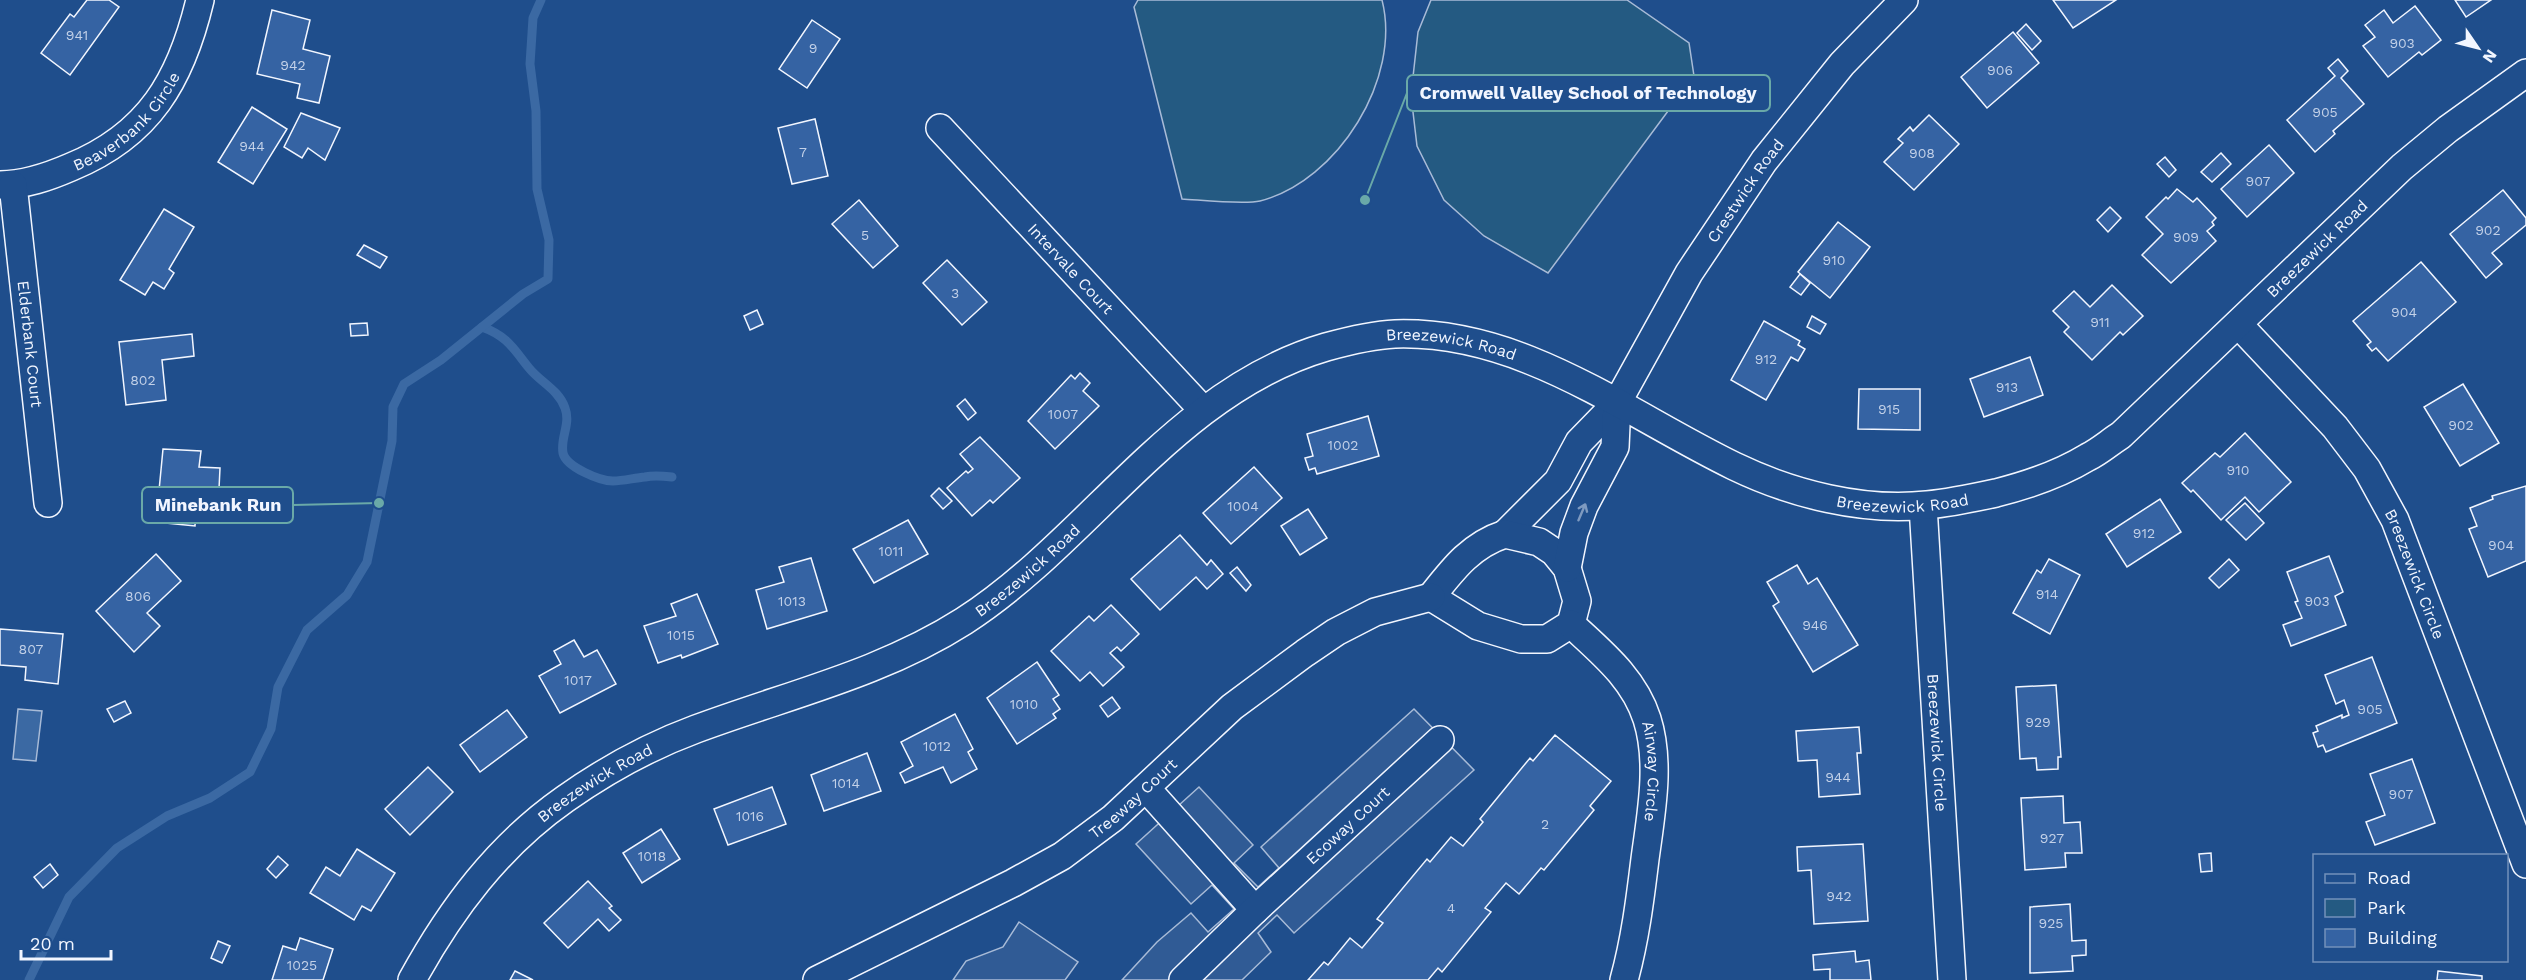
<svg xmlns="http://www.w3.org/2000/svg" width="2526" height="980" viewBox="0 0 2526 980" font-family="'Work Sans',sans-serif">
<rect width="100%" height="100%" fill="#1f4e8c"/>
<g fill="#245a82" stroke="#a8bbd7" stroke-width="1.5">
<path d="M1138,0H1382C1402,78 1338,181 1260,201C1244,205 1200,200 1182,199L1134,7Z"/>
<path d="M1431,0H1627L1689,43L1694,76L1548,273L1484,236L1444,200L1417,146L1411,95L1418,32Z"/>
</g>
<g fill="#305b95" stroke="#a8bbd7" stroke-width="1.5">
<path d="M1414,709L1474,770L1294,933L1277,915L1258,933L1271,952L1242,980H1122L1157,942L1191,913L1208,932L1234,909L1212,885L1191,904L1136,844L1199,787L1253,845L1234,863L1258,887L1279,868L1261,847Z"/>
<path d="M1019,922L1078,962L1065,980H953L966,961L1003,947Z"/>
</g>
<path fill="#3b69a3" stroke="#a8bbd7" stroke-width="1.5" d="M18,709L42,711L36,761L13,759Z"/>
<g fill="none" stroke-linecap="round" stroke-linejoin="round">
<g stroke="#3b69a3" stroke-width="9">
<path d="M482,327C507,336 513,348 529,368C540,382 559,390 565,408C571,424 560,438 563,453C566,467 600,481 613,481C623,481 634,478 645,477C654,475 663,476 672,477"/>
<path d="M29,980L69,897L117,848L167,816L210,798L250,772L271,729L278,687L307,630L347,595L367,562L392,441L393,407L404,384L441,360L523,294L548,279L549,240L537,189L536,111L530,64L533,18L541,0"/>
</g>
</g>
<g fill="#3563a3" stroke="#f2f6ff" stroke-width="1.5">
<path d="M87,0H109L119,7L70,75L41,53L70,14L74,17Z"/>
<path d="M2053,0H2116L2073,28Z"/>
<path d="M2455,0H2491L2466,17Z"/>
<path d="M2415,6L2441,40L2422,55L2419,52L2388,77L2363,46L2375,37L2365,25L2384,10L2393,23Z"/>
<path d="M272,10L310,20L303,49L330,56L319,103L297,98L300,84L257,74Z"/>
<path d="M812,20L840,39L807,88L779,69Z"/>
<path d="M2026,24L2041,41L2032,50L2017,33Z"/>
<path d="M2013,32L2039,63L1987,108L1961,77Z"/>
<path d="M2338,59L2348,71L2341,78L2364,104L2333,131L2335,134L2315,152L2287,120L2335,76L2328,68Z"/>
<path d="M252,107L287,129L253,184L218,162Z"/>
<path d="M301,113L340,128L325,160L308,148L302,158L284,147Z"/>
<path d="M1929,115L1959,144L1914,190L1884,162L1903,143L1898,139L1910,127L1913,131Z"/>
<path d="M815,119L828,176L792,184L778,128Z"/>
<path d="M2269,145L2294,173L2247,217L2221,189Z"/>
<path d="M2221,153L2231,164L2212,182L2201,172Z"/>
<path d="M2165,157L2176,170L2169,177L2157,164Z"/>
<path d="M2177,189L2193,202L2197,198L2216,218L2212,222L2214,225L2207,231L2216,241L2171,283L2142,255L2163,234L2146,217L2166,197L2168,199Z"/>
<path d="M2503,190L2526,218V225L2492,253L2502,264L2486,278L2450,234Z"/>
<path d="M859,200L898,246L873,268L832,224Z"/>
<path d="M2110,207L2121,218L2108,232L2097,220Z"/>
<path d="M164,209L194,227L169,269L174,273L164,289L153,282L145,295L120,280Z"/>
<path d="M1838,222L1870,247L1830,298L1798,272Z"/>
<path d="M364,245L387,257L380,268L357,255Z"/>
<path d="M947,260L987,302L962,325L923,283Z"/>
<path d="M2421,262L2456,302L2388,361L2376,348L2372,351L2367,345L2371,342L2353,321Z"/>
<path d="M1800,274L1810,283L1801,295L1790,287Z"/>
<path d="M2112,285L2143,316L2123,335L2120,332L2092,360L2064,332L2069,327L2053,311L2074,291L2090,307Z"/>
<path d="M757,310L763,324L750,330L744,316Z"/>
<path d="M1812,316L1826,324L1820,334L1807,327Z"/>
<path d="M1764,321L1800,341L1798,345L1805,349L1798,361L1791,357L1766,400L1731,380Z"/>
<path d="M367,323L368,335L351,336L350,324Z"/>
<path d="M192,334L194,356L162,360L166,400L126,405L119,342Z"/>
<path d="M2030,357L2043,395L1984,417L1970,379Z"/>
<path d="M1080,373L1090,383L1083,391L1099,406L1055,449L1028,421L1071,375L1075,379Z"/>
<path d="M2463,384L2499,443L2460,466L2424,407Z"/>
<path d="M1859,389H1920V430L1858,429Z"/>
<path d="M965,399L976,413L968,420L957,406Z"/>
<path d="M1368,416L1379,456L1317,474L1315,468L1309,470L1305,458L1313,456L1307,434Z"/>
<path d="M2245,433L2291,482L2259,512L2245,497L2221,520L2193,490L2191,492L2182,483L2215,453L2220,457Z"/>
<path d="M980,437L1020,478L993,503L990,500L972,516L947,488L966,471L968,473L973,469L960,454Z"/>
<path d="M163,449L201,451L199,467L220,468L219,489L197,487L195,526L156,522Z"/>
<path d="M1254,467L1282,498L1231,544L1203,513Z"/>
<path d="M2526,486V561L2488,577L2469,529L2477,526L2470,508L2493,499L2492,496Z"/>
<path d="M939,488L952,501L943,509L931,496Z"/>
<path d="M2160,499L2181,532L2127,567L2106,534Z"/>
<path d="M2245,503L2264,523L2246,540L2226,520Z"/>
<path d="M1308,509L1327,538L1300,555L1281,526Z"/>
<path d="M908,520L928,554L874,583L853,549Z"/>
<path d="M1180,535L1207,565L1211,560L1223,574L1207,589L1196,577L1160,610L1131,579Z"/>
<path d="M156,554L181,581L147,613L160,626L134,652L96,611Z"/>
<path d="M2329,556L2343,592L2335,596L2346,625L2291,646L2283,625L2302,618L2295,602L2298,601L2287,572Z"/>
<path d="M811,558L827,611L767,629L756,590L784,582L779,567Z"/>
<path d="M2049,559L2080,575L2050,634L2013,613L2037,570L2041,573Z"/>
<path d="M2229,559L2239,570L2219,588L2209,578Z"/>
<path d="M1797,565L1808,584L1817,578L1858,645L1813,672L1773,606L1779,602L1767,582Z"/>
<path d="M1237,567L1251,585L1246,591L1230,573Z"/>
<path d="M697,594L718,644L682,658L681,655L658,663L644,626L676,616L671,604Z"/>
<path d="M1111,605L1139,634L1121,651L1117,647L1110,653L1124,667L1103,686L1090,672L1080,681L1051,651L1089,616L1094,621Z"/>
<path d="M0,629L63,634L58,684L25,680L26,667L0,665Z"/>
<path d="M574,640L584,657L597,650L616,684L560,713L539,676L561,664L554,651Z"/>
<path d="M2372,657L2397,723L2326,752L2323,745L2318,747L2313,733L2318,731L2316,726L2342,715V718L2349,715L2344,700L2336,704L2325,675Z"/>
<path d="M1037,662L1059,695L1053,699L1060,709L1053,714L1056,718L1017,744L987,698Z"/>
<path d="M2056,685L2061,757H2058V769L2037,770L2036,758L2020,759L2016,687Z"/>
<path d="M1112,697L1120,708L1108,717L1100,706Z"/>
<path d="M125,701L131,713L114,722L107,709Z"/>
<path d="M507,710L527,737L480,772L460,745Z"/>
<path d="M955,714L973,749L968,752L977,769L951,783L943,767L905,783L900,773L913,766L901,742Z"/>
<path d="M1859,727L1861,753H1857L1860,794L1819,797L1817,760L1798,761L1796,731Z"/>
<path d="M1555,735L1611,781L1590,806L1594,810L1544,870L1541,868L1519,894L1506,883L1485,908L1491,912L1442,972L1438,968L1428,980H1308L1324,962L1328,965L1350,938L1362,948L1383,923L1377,919L1427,859L1430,862L1451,837L1463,846L1483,822L1480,819L1530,758L1533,761Z"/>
<path d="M867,753L881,791L824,811L811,775Z"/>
<path d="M2412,759L2435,823L2375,845L2366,822L2385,815L2370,774Z"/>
<path d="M428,767L453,792L410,835L385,809Z"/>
<path d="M772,787L786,824L728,845L714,809Z"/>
<path d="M2063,796L2064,823L2080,822L2082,853H2065L2066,867L2025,870L2021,798Z"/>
<path d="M661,829L680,859L642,883L623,853Z"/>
<path d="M1863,844L1868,921L1814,924L1811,870L1798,871L1797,847Z"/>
<path d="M357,849L395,873L371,911L362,906L354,920L310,893L326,867L340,876Z"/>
<path d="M2211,853L2212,871L2201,872L2199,854Z"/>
<path d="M278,856L288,865L276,878L267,869Z"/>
<path d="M50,864L58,875L43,888L34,877Z"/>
<path d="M588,881L612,906L609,908L621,920L609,931L598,919L568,948L544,923Z"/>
<path d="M2070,904L2072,941L2086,940V955L2072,956L2073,971L2030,973V907Z"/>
<path d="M300,938L333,949L323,980H272L283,946L296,950Z"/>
<path d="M218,941L230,946L222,963L211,958Z"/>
<path d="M1855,951L1856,962L1869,960L1871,980H1830V969L1814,970L1813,955Z"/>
<path d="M515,971L533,980H510Z"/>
<path d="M2438,971L2482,976V980H2437Z"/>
</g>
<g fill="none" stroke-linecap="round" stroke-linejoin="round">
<defs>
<g id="minor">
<path id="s1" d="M940,128L1203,410"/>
<path id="s2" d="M0,185C25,185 48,177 71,167C149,135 181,80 200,0"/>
<path id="s3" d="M13,185L48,503"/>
<path id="s4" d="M2238,324L2335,427L2367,469L2395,520L2526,864"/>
<path id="s5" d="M1923,506L1952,980"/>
<path id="s6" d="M1505,534L1558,481L1579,442L1617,403L1689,273L1764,161L1842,64L1904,0"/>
<path d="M1505,534L1539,542L1554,552L1567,568L1577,601L1571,624L1547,639H1521L1478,626L1431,597C1453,569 1471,545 1505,534Z"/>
<path d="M1567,568L1574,533L1584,506L1615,447L1617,403"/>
<path id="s7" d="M1571,624C1601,652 1634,678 1647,719C1661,763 1651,814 1645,859C1640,900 1635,940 1624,980"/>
<path d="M1146,788L1255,910"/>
<path id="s8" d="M412,980C451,909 498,846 565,799C606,770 650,746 696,729C787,695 881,674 964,621C1091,539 1175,391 1326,347C1348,341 1372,335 1395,334C1522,330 1625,413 1734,466C1792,494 1863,512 1927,505C1950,503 1973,498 1996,493C2028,485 2060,474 2088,457C2100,451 2110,442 2121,435L2402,167L2448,129L2526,73"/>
<path id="s9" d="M817,980L1013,883L1062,856L1113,818L1232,707L1305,653L1336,632L1375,612L1431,597"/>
<path id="s10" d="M1183,980L1255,910L1440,740"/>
</g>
</defs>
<use href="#minor" stroke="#f2f6ff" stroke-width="30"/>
<use href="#minor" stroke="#1f4e8c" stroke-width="27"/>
</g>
<defs><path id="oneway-shaft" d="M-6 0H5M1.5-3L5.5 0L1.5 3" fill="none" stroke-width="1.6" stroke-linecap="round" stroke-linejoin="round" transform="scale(1.5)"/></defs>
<use stroke="#7e9ac0" href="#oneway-shaft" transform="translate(1582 512) rotate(-67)"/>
<g text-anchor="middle" stroke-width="4.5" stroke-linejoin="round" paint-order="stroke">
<g font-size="14" fill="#c3d1e8">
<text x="77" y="40">941</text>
<text x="2402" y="48">903</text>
<text x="813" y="53">9</text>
<text x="293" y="70">942</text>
<text x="2000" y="75">906</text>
<text x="2325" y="117">905</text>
<text x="252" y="151">944</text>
<text x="803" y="157">7</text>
<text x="1922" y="158">908</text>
<text x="2258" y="186">907</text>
<text x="2488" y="235">902</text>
<text x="865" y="240">5</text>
<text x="2186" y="242">909</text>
<text x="1834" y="265">910</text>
<text x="955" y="298">3</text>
<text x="2404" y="317">904</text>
<text x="2100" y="327">911</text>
<text x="1766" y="364">912</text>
<text x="143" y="385">802</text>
<text x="2007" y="392">913</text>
<text x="1889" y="414">915</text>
<text x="1063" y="419">1007</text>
<text x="2461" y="430">902</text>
<text x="1343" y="450">1002</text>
<text x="2238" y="475">910</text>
<text x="1243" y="511">1004</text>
<text x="2144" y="538">912</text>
<text x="2501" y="550">904</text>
<text x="891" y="556">1011</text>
<text x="2047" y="599">914</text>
<text x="138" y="601">806</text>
<text x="792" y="606">1013</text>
<text x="2317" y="606">903</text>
<text x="1815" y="630">946</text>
<text x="681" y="640">1015</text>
<text x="31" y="654">807</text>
<text x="578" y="685">1017</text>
<text x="1024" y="709">1010</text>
<text x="2370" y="714">905</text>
<text x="2038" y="727">929</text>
<text x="937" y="751">1012</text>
<text x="1838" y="782">944</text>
<text x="846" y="788">1014</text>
<text x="2401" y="799">907</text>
<text x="750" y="821">1016</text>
<text x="1545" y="829">2</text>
<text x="2052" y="843">927</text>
<text x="652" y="861">1018</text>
<text x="1839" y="901">942</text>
<text x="1451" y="913">4</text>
<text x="2051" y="928">925</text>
<text x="302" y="970">1025</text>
</g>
<g font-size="16" fill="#f2f6ff" stroke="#1f4e8c">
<text dy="6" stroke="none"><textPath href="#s2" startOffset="147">Beaverbank Circle</textPath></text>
<text dy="6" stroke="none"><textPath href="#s6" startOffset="422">Crestwick Road</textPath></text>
<text dy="6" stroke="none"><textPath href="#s8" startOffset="2253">Breezewick Road</textPath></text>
<text dy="6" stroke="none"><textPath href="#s1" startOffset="192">Intervale Court</textPath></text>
<text dy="6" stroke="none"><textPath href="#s3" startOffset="160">Elderbank Court</textPath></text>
<text dy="6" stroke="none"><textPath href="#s8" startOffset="1263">Breezewick Road</textPath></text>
<text dy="6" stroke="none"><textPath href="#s8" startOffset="1749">Breezewick Road</textPath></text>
<text dy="6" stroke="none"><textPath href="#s8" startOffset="759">Breezewick Road</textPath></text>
<text dy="6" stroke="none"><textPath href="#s4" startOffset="310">Breezewick Circle</textPath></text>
<text dy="6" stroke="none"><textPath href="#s5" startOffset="237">Breezewick Circle</textPath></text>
<text dy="6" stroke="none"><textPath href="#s7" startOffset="176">Airway Circle</textPath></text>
<text dy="6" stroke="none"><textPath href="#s8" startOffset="273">Breezewick Road</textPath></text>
<text dy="6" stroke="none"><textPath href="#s9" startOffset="366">Treeway Court</textPath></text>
<text dy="6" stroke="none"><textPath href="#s10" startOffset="226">Ecoway Court</textPath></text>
</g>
</g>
<path fill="none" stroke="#6aa9a8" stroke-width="2" d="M1365 200L1407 93M379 503L293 505"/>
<g fill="#6aa9a8" stroke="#1f4e8c" stroke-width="2">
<circle cx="1365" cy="200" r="6"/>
<circle cx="379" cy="503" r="6"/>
</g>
<g fill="#1f4e8c" stroke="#6aa9a8" stroke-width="2">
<rect x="1407" y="75" width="363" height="36" rx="6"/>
<rect x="142" y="487" width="151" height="36" rx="6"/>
</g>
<g font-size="18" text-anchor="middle" font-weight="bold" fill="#f2f6ff">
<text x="1588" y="99">Cromwell Valley School of Technology</text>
<text x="218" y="511">Minebank Run</text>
</g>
<rect x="2313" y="854" width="195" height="108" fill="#1f4e8c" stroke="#7391ba" stroke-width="1.5"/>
<rect x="2325" y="874" width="30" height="9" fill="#1f4e8c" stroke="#7391ba" stroke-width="1.5"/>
<text x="2367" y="884" font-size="18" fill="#f2f6ff">Road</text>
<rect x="2325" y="899" width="30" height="18" fill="#245a82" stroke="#7391ba" stroke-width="1.5"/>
<text x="2367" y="914" font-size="18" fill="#f2f6ff">Park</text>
<rect x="2325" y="929" width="30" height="18" fill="#3563a3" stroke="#7391ba" stroke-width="1.5"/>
<text x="2367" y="944" font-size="18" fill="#f2f6ff">Building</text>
<g transform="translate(2478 48) rotate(125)" stroke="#1f4e8c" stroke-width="4.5" paint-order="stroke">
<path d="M0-4.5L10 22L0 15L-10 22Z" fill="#f2f6ff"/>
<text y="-9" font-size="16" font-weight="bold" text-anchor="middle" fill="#f2f6ff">N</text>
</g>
<path d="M21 950v9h90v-9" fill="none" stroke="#f2f6ff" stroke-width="3"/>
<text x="30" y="950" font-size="18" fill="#f2f6ff" stroke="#1f4e8c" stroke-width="4.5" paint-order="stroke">20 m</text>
</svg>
